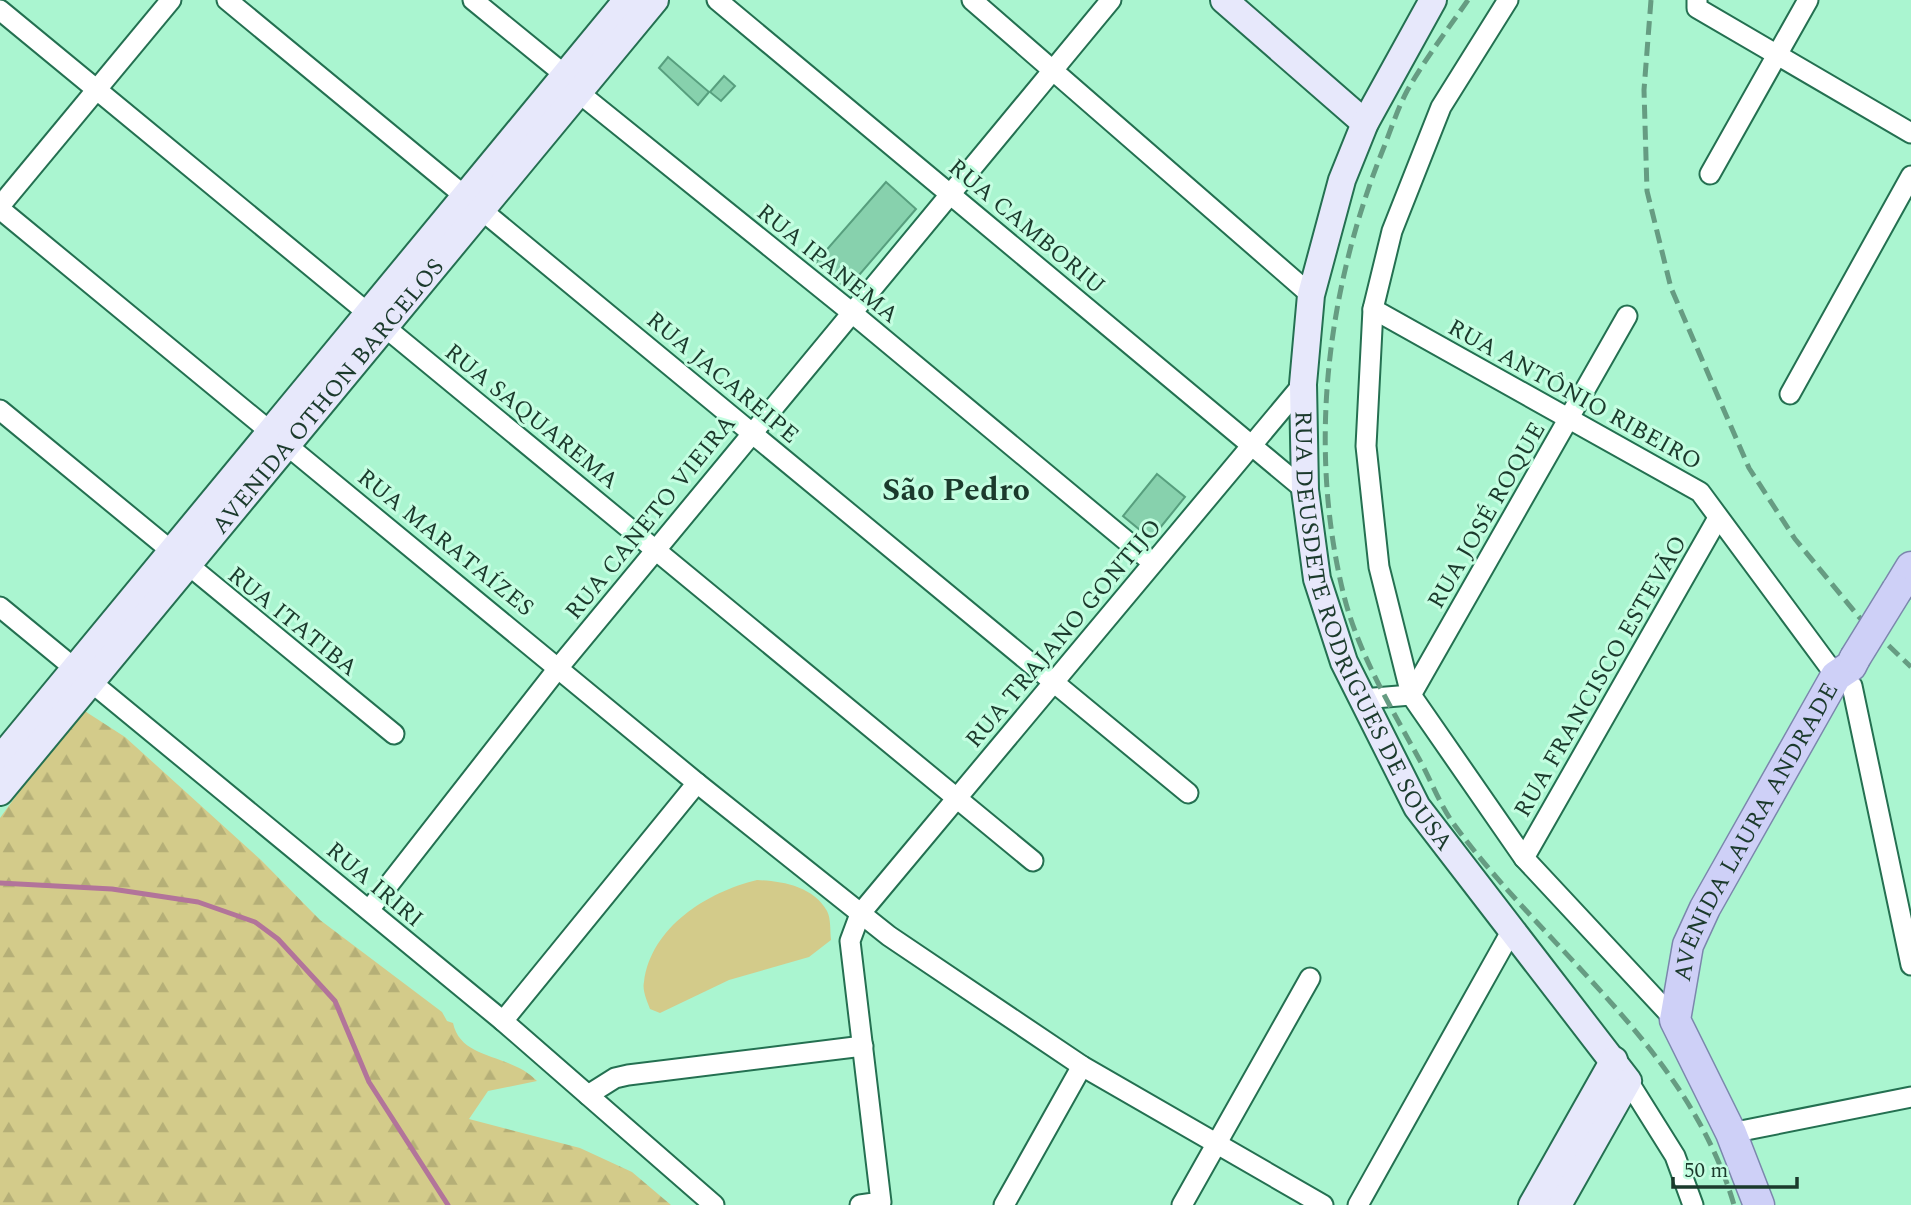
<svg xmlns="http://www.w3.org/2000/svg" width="1911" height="1205" viewBox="0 0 1911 1205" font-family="Spectral,serif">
<defs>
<pattern id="forest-firs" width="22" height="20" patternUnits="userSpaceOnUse" patternTransform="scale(1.75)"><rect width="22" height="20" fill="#d3cb8a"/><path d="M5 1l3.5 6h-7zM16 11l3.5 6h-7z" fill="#b5af77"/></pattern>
</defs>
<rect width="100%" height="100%" fill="#aaf5d0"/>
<path fill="#d3cb8a" d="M757,880C782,881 813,886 827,911C831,918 830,931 831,940L809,957L729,980L660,1013L650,1009C647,1001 642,990 644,982C651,927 707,892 757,880Z"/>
<path fill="url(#forest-firs)" d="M80,708L125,737L261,860L320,920L442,1012L447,1021L453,1023C461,1061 511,1053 537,1081L488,1091L469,1119L580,1148L632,1172L671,1205H0V818Z"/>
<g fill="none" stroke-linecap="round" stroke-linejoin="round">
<path stroke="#b2749a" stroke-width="5" d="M0,883L112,889L198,902L255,922L278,939L335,1001L369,1082L448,1205"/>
</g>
<g fill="#87d1ad" stroke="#579f7e" stroke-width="2">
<path d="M668,57L709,92L698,105L659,68Z"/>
<path d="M724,76L735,86L721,101L710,92Z"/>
<path d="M886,182L916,209L847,289L816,262Z"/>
<path d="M1157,474L1185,497L1151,539L1123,516Z"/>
</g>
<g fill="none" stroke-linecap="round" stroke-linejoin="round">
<defs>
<g id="street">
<path d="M227,0L1188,793"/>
<path d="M473,0L565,75L578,92L851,312L1153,563"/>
<path d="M717,0L1305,490"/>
<path d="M972,0L1311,295"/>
<path d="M1508,0L1441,107L1392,231L1373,309L1366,446L1379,567L1411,695L1524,858L1675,1020"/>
<path d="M1697,0V8L1911,133"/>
<path d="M0,10L1033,861"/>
<path d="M1710,174L1808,0"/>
<path d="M0,206L171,0"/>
<path d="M0,209L697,783L889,936L1082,1066L1323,1205"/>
<path d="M1373,309L1700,492L1836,676L1852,686L1911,965"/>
<path d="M1790,394L1911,176"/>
<path d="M0,410L394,734"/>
<path d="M0,607L503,1021L714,1205"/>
<path d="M1362,699L1411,695L1627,316"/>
<path d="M1524,858L1718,518"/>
<path d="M369,910L559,667L1111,0"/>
<path d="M503,1021L697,783"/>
<path d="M1628,1081L1675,1156L1693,1205"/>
<path d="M588,1095L615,1078L628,1075L863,1046"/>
<path d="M1731,1133L1911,1097"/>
<path d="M860,1205L881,1202L850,941L860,914L1303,384"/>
<path d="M1004,1205L1082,1066"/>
<path d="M1182,1205L1310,978"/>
<path d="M1358,1205L1512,930"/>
</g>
<g id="secondary">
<path d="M1224,0L1365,123"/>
<path id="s1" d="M1433,0L1365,123L1342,180L1311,295L1303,384L1305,490L1317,579L1344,662L1417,807L1628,1081L1558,1205"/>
<path d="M0,759L627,0"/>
<path id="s2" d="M0,792L655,0"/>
<path d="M1532,1205L1614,1060"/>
</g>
<g id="primary">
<path d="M1897,590L1911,567"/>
<path id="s3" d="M1759,1205L1731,1133L1675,1020L1688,945L1705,908L1836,676L1851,666L1855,658"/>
</g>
</defs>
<use href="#street" stroke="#247051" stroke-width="23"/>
<use href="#secondary" stroke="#247051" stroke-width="30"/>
<use href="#primary" stroke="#7b87ac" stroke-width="33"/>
<use href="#street" stroke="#fff" stroke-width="19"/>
<use href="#secondary" stroke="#e7e8fb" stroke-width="26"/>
<use href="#primary" stroke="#ced0f7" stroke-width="30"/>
<g stroke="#669c82" stroke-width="5" stroke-dasharray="14 7" stroke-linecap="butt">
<path d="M1468,0C1448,29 1425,59 1407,91C1398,108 1391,129 1384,147C1327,288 1307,447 1344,596C1358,652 1390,706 1418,757C1430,778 1439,803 1453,823C1546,951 1688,1047 1734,1205"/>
<path d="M1651,0L1644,90L1647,191L1671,288L1749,468L1795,539L1859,617L1911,667"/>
</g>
<defs>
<path id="primary-bridge" d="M1855,658L1897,590"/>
</defs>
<use href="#primary-bridge" stroke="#7b87ac" stroke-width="33" stroke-linecap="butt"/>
<use href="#primary-bridge" stroke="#ced0f7" stroke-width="30"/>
</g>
<g text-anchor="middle" stroke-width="6" stroke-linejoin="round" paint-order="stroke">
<g font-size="24" fill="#1b3a2c" stroke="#c4fee1">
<text transform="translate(1027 226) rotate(40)" y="8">RUA CAMBORIU</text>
<text transform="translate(828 263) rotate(39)" y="8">RUA IPANEMA</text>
<text transform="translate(723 377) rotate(40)" y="8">RUA JACAREIPE</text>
<text transform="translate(1575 394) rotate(29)" y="8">RUA ANTÔNIO RIBEIRO</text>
<text dy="8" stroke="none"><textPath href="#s2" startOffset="514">AVENIDA OTHON BARCELOS</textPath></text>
<text transform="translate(532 416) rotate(39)" y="8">RUA SAQUAREMA</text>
<text transform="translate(1486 515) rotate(-60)" y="8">RUA JOSÉ ROQUE</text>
<text transform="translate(650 517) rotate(-51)" y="8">RUA CANETO VIEIRA</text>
<text transform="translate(446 542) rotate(39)" y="8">RUA MARATAÍZES</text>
<text transform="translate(293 621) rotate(39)" y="8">RUA ITATIBA</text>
<text dy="8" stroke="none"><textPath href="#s1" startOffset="672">RUA DEUSDETE RODRIGUES DE SOUSA</textPath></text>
<text transform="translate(1063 633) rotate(-50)" y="8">RUA TRAJANO GONTIJO</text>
<text transform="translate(1600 676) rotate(-60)" y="8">RUA FRANCISCO ESTEVÃO</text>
<text dy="8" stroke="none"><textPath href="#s3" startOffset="410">AVENIDA LAURA ANDRADE</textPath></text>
<text transform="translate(375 884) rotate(40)" y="8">RUA IRIRI</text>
</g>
<g font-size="32" font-weight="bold" fill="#1b3a2c" stroke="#c4fee1">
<text x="956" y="500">São Pedro</text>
</g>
</g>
<path d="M1673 1177v10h124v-10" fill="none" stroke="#1b3a2c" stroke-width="3.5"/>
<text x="1684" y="1177" font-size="21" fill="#1b3a2c" stroke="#c4fee1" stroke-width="5" paint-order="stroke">50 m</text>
</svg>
